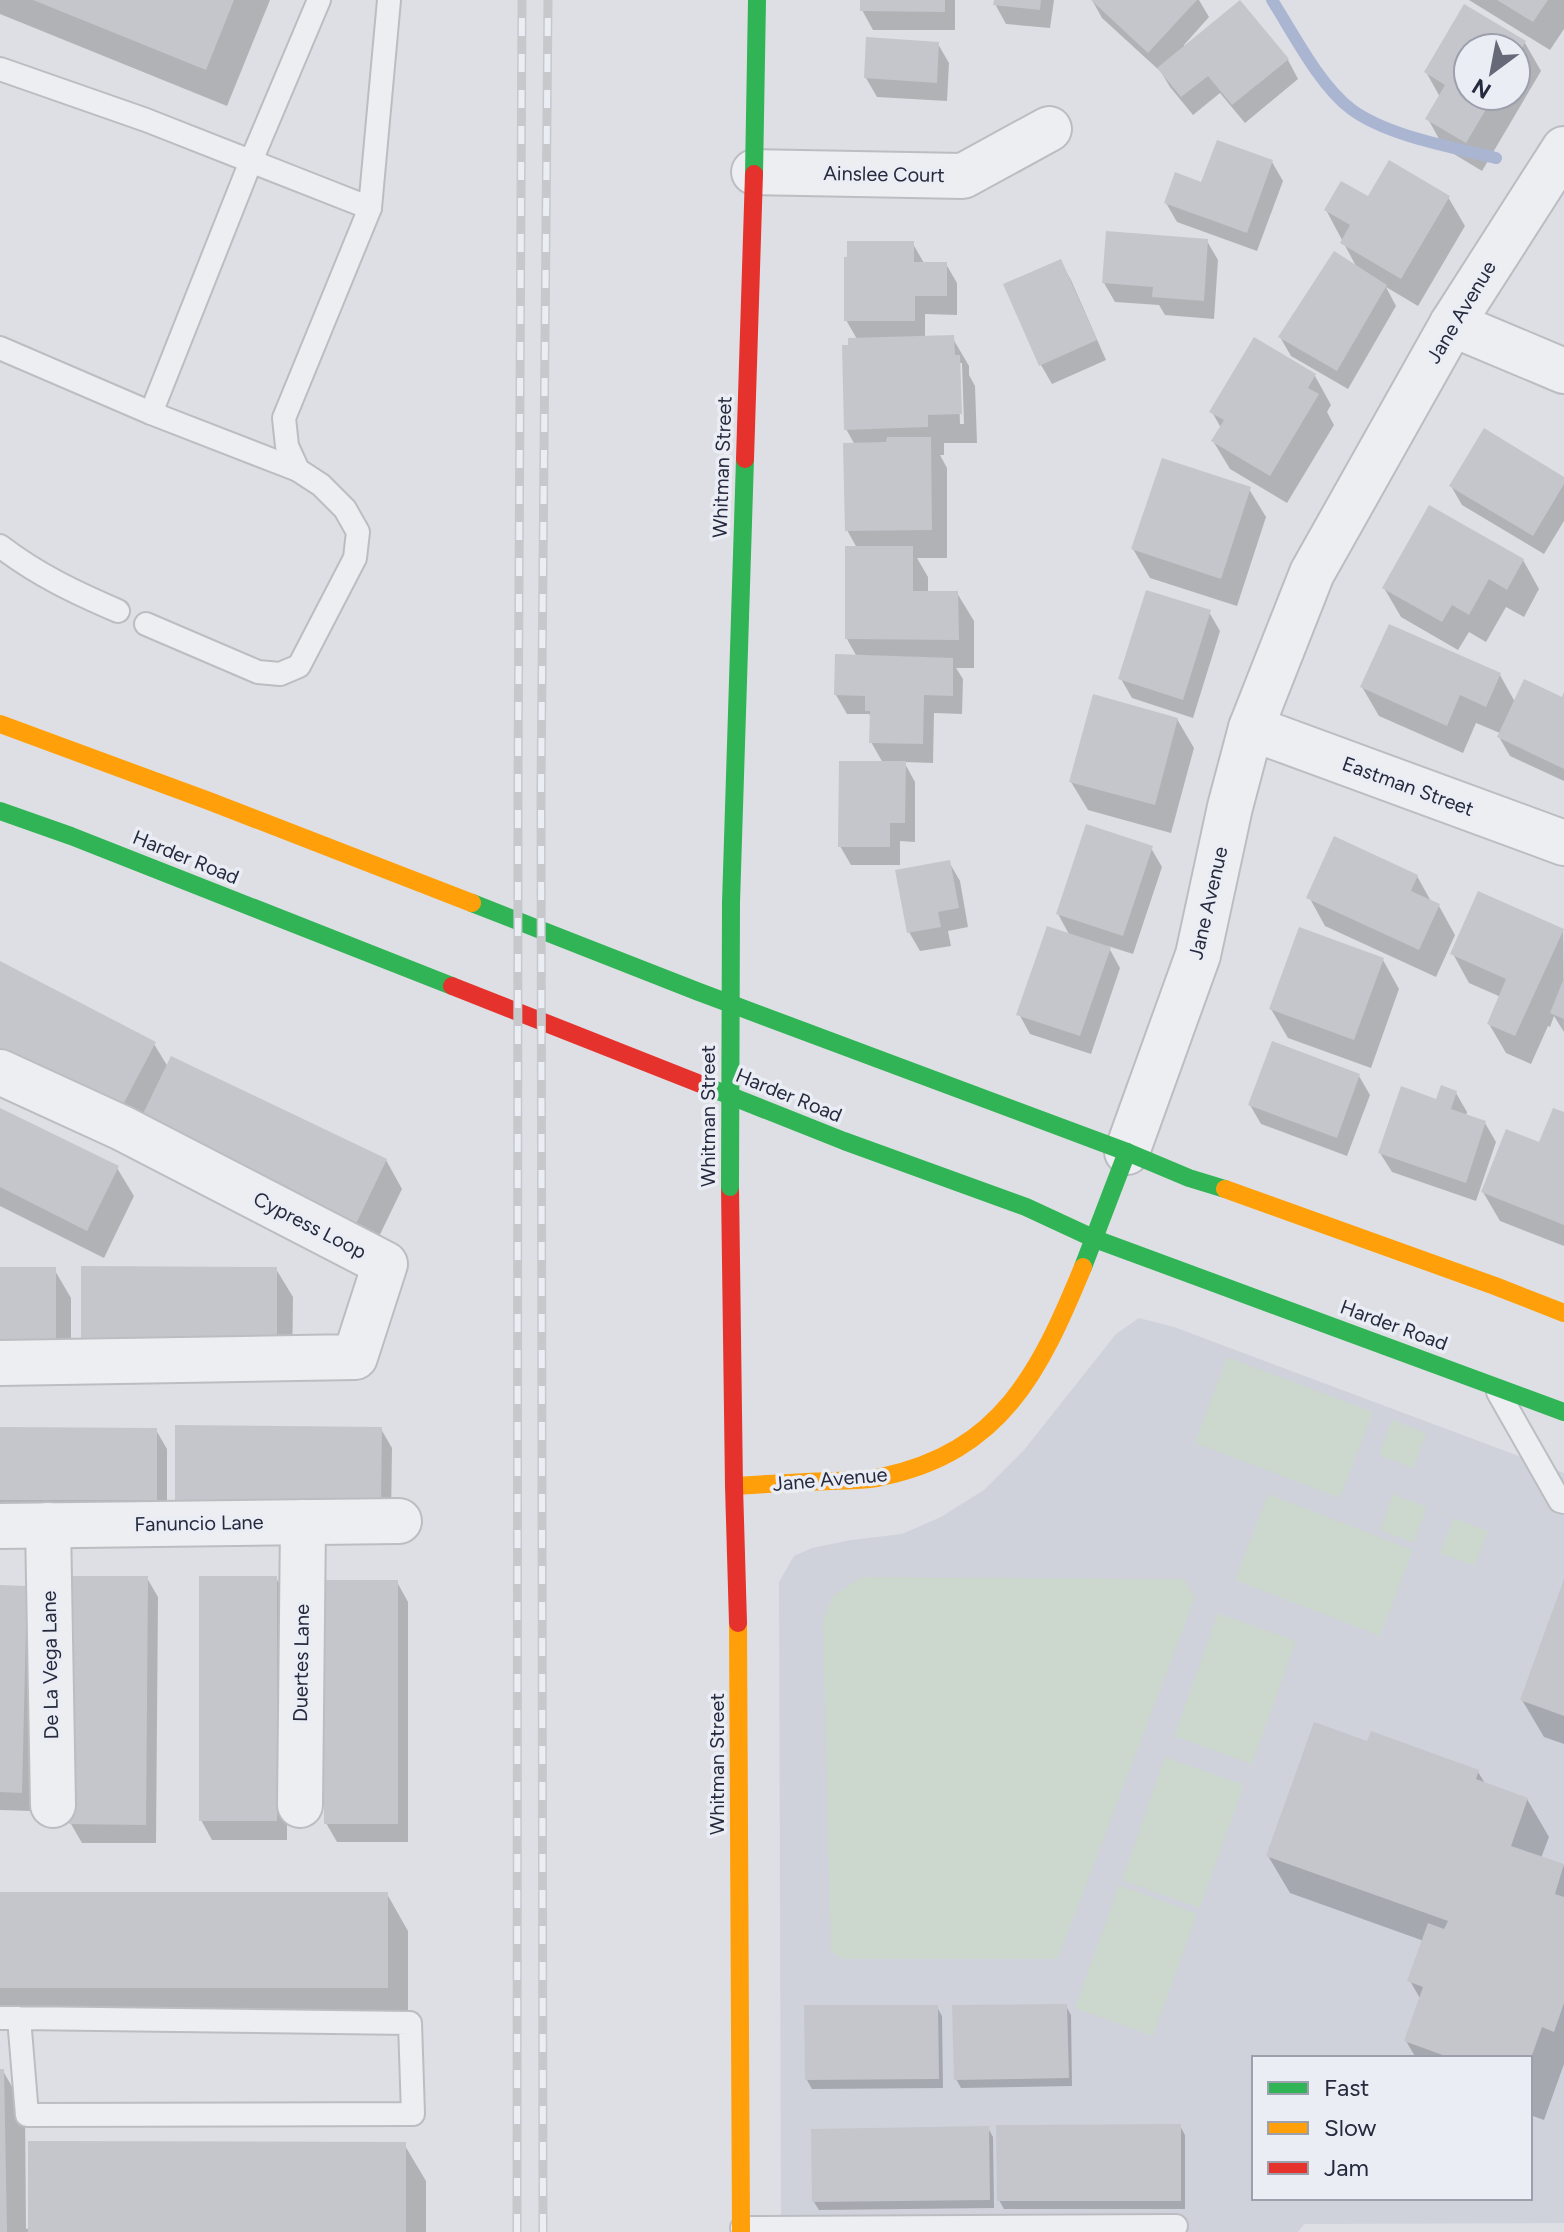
<svg xmlns="http://www.w3.org/2000/svg" width="1564" height="2232" viewBox="0 0 1564 2232" font-family="Figtree,sans-serif">
<rect width="100%" height="100%" fill="#dedfe4"/>
<path fill="#cfd2db" fill-rule="evenodd" d="M1139,1318L1174,1327L1564,1473V2223L1304,2224L1298,2232H781L779,1582L794,1556L812,1548L851,1540L902,1534L941,1517L984,1490L1024,1450L1116,1334ZM1254,2058H1530V2198H1254Z"/>
<g fill="#ccd7ce">
<path d="M1227,1357L1373,1412L1340,1498L1195,1443Z"/>
<path d="M1392,1420L1426,1433L1413,1468L1379,1455Z"/>
<path d="M1268,1494L1413,1550L1380,1636L1235,1580Z"/>
<path d="M1393,1494L1427,1507L1414,1543L1380,1530Z"/>
<path d="M1454,1518L1488,1531L1475,1566L1440,1553Z"/>
<path d="M862,1577L1184,1579L1195,1598L1058,1959H842L831,1951L823,1620L833,1596Z"/>
<path d="M1218,1613L1296,1641L1252,1764L1174,1736Z"/>
<path d="M1165,1757L1244,1785L1200,1908L1122,1880Z"/>
<path d="M1119,1885L1197,1914L1153,2036L1075,2008Z"/>
</g>
<g fill="#0003" fill-rule="evenodd">
<path d="M0,0H270L227,106L0,14Z"/>
<path d="M862,0H955V30H873L862,10Z"/>
<path d="M996,0H1054L1050,28L1006,24L995,4Z"/>
<path d="M1092,0H1199L1209,17L1184,45L1185,47L1240,3L1288,60L1298,79L1245,123L1220,93L1193,115L1170,87L1161,72L1102,18Z"/>
<path d="M1469,0H1564V29L1550,50Z"/>
<path d="M1465,7L1525,43L1541,71L1482,171L1444,148L1428,119L1440,97L1426,72ZM1468,48H1516V96H1468Z"/>
<path d="M938,44L949,63L947,101L877,97L866,78Z"/>
<path d="M1272,162L1283,181L1257,251L1177,222L1166,203L1202,184Z"/>
<path d="M1448,197L1465,226L1418,306L1386,287L1396,306L1348,389L1291,356L1280,337L1357,268L1326,210L1368,199Z"/>
<path d="M1207,241L1218,260L1214,319L1165,315L1159,305L1115,302L1104,283Z"/>
<path d="M913,244L924,263L946,264L957,283V315L925,314V338L952,337L969,366V375L975,386L977,443H944V455H940L947,468V558H917L928,577V593H957L974,621V668H956L963,679L962,714L934,713L933,763L904,762L915,782V842L900,841V865H851L840,846L883,763L871,742L872,719L869,714H847L836,695L857,657L847,639L857,548L847,530L855,445L846,429L850,347L857,339L846,320ZM958,363H962L964,424H960Z"/>
<path d="M1060,261L1071,280L1106,360L1052,384L1041,365L1006,285Z"/>
<path d="M1315,376L1331,405L1327,412L1334,425L1287,503L1230,469L1213,441L1221,428L1212,412Z"/>
<path d="M1564,479V521L1544,554L1462,505L1451,486Z"/>
<path d="M1249,489L1266,517L1237,606L1150,578L1133,549Z"/>
<path d="M1523,560L1539,589L1524,617L1506,607L1486,642L1469,632L1458,650L1401,617L1384,588Z"/>
<path d="M1209,612L1220,631L1193,718L1132,698L1121,679Z"/>
<path d="M1500,675L1515,702L1563,699L1564,696V781L1510,756L1499,737L1500,733L1476,723L1463,753L1379,716L1362,687Z"/>
<path d="M1177,719L1194,748L1171,833L1088,810L1071,782Z"/>
<path d="M1151,848L1162,867L1133,954L1108,946L1120,968L1091,1054L1030,1034L1019,1014L1070,936L1058,914Z"/>
<path d="M949,862L960,881L968,927L948,931L951,946L920,951L909,932Z"/>
<path d="M1417,876L1432,903L1439,906L1455,935L1436,977L1325,926L1309,897Z"/>
<path d="M1563,931L1564,1032L1554,1016L1550,1027L1548,1026L1531,1064L1506,1053L1489,1024L1501,997L1469,983L1453,954Z"/>
<path d="M1383,960L1399,989L1371,1068L1288,1038L1271,1009Z"/>
<path d="M0,963L154,1044L168,1067L386,1160L402,1189L371,1253L148,1134Z"/>
<path d="M1359,1076L1370,1095L1347,1156L1261,1124L1250,1105Z"/>
<path d="M1456,1093L1467,1112L1466,1116L1485,1123L1496,1142L1476,1201L1392,1172L1380,1153L1437,1101Z"/>
<path d="M0,1110L117,1168L134,1196L104,1258L0,1206Z"/>
<path d="M1564,1114V1246L1500,1221L1483,1192L1540,1145Z"/>
<path d="M0,1269H54L71,1298V1370Z"/>
<path d="M276,1269L293,1297L292,1372H100Z"/>
<path d="M0,1429L156,1430L167,1449V1519H0Z"/>
<path d="M381,1429L392,1448L391,1519L188,1518L177,1499Z"/>
<path d="M147,1578L158,1597L156,1843H82L71,1824Z"/>
<path d="M276,1578L287,1597V1840H212L201,1820Z"/>
<path d="M397,1582L408,1602V1842H337L326,1823Z"/>
<path d="M1564,1584V1744L1544,1737L1522,1700Z"/>
<path d="M0,1587L26,1588L37,1607L32,1811L0,1810Z"/>
<path d="M1368,1743L1478,1772L1486,1785L1527,1799L1549,1837L1541,1858L1564,1866V2064L1544,2120L1530,2115V2058H1416L1406,2041L1421,2000L1410,1981L1424,1941L1290,1893L1268,1856Z"/>
<path d="M0,1894H387L408,1931V2025H0Z"/>
<path d="M1066,2006L1071,2015L1072,2086L961,2088L956,2079Z"/>
<path d="M937,2007L942,2016L943,2088L812,2089L807,2080Z"/>
<path d="M0,2071H3L25,2109L26,2229L404,2144L426,2181V2232H0Z"/>
<path d="M1180,2126L1185,2135V2209H1004L999,2200Z"/>
<path d="M988,2128L993,2137L994,2208L819,2210L814,2202Z"/>
</g>
<g fill="none" stroke-linecap="round" stroke-linejoin="round">
<path stroke="#aab6d1" stroke-width="12" d="M1272,0C1293,33 1320,86 1351,109C1387,136 1452,147 1496,158"/>
</g>
<g fill="#c4c6cb">
<path d="M33,0H234L206,70Z"/>
<path d="M860,0H945V12L860,11Z"/>
<path d="M994,0H1041L1040,10L993,5Z"/>
<path d="M1091,0H1197L1148,53Z"/>
<path d="M1240,0L1289,59L1232,105L1208,76L1181,97L1157,68Z"/>
<path d="M1497,0H1548L1533,22Z"/>
<path d="M1464,4L1526,41L1516,58V48H1468V96H1494L1466,143L1425,119L1445,85L1424,72Z"/>
<path d="M866,37L939,42L937,83L864,78Z"/>
<path d="M1217,140L1273,160L1247,233L1164,203L1175,172L1201,182Z"/>
<path d="M1389,160L1450,196L1401,279L1340,243L1350,225L1324,210L1341,181L1368,196Z"/>
<path d="M1106,231L1208,239L1204,301L1152,297L1153,287L1102,283Z"/>
<path d="M847,241H914V262H947V296H915V321H844V257H847Z"/>
<path d="M1334,251L1387,285L1337,371L1278,337Z"/>
<path d="M1061,259L1097,340L1039,366L1003,284Z"/>
<path d="M954,335L955,355H960L962,414L928,415V427L844,430L842,345H848V338Z"/>
<path d="M1254,337L1316,374L1308,388L1319,394L1270,476L1211,441L1224,420L1209,412Z"/>
<path d="M1484,428L1564,477V484L1533,536L1449,486Z"/>
<path d="M887,437H931L932,530L845,531L843,443L886,442Z"/>
<path d="M1162,458L1251,487L1221,579L1131,549Z"/>
<path d="M1429,505L1524,559L1507,590L1489,579L1469,615L1452,605L1442,622L1382,588Z"/>
<path d="M845,546H913V591H958L959,640L845,639Z"/>
<path d="M1146,590L1211,610L1183,700L1118,679Z"/>
<path d="M1389,624L1501,673L1486,707L1460,695L1447,726L1360,687Z"/>
<path d="M835,654L953,658V696L924,695L923,744L869,743L870,711H865V696L834,695Z"/>
<path d="M1524,679L1562,697L1564,691V769L1497,737Z"/>
<path d="M1093,694L1178,718L1155,805L1069,782Z"/>
<path d="M839,761H906L905,823H890V847H838Z"/>
<path d="M1086,824L1153,846L1123,936L1056,914Z"/>
<path d="M1334,836L1418,875L1411,891L1440,904L1419,950L1306,898Z"/>
<path d="M950,860L959,908L938,912L941,927L907,933L895,870Z"/>
<path d="M1478,891L1564,929L1515,1036L1487,1024L1506,979L1450,954Z"/>
<path d="M1047,926L1111,947L1080,1036L1016,1015Z"/>
<path d="M1299,927L1384,958L1354,1040L1269,1009Z"/>
<path d="M0,961L156,1042L118,1114L0,1052Z"/>
<path d="M1564,978V1019L1550,1013Z"/>
<path d="M1272,1041L1360,1074L1337,1138L1248,1105Z"/>
<path d="M171,1056L387,1159L355,1226L139,1122Z"/>
<path d="M1441,1085L1457,1091L1451,1109L1486,1121L1466,1183L1378,1153L1401,1086L1436,1099Z"/>
<path d="M0,1108L119,1166L87,1231L0,1187Z"/>
<path d="M1553,1108L1564,1112V1225L1481,1192L1506,1129L1539,1142Z"/>
<path d="M81,1266L277,1267V1344L81,1343Z"/>
<rect x="0" y="1267" width="56" height="75"/>
<path d="M175,1425L382,1427L381,1501L175,1500Z"/>
<path d="M0,1427L157,1428V1500H0Z"/>
<path d="M71,1576H148L146,1825L69,1824Z"/>
<rect x="199" y="1576" width="78" height="245"/>
<path d="M1564,1579V1716L1520,1700Z"/>
<path d="M323,1580H398V1824H324Z"/>
<path d="M0,1585L27,1586L22,1793L0,1792Z"/>
<path d="M1314,1722L1367,1741L1371,1731L1479,1770L1476,1779L1528,1798L1511,1846L1564,1864L1555,1894L1564,1897V2003L1554,2032L1542,2027L1531,2058H1451L1404,2041L1423,1987L1407,1981L1428,1923L1444,1929L1448,1921L1266,1856Z"/>
<rect x="0" y="1892" width="388" height="96"/>
<path d="M1067,2004L1069,2078L954,2080L952,2005Z"/>
<path d="M804,2005H938L939,2079L805,2080Z"/>
<path d="M0,2069H4L7,2232H0Z"/>
<path d="M1181,2124V2201H997L996,2125Z"/>
<path d="M989,2126L990,2200L812,2202L811,2129Z"/>
<path d="M28,2141L406,2142V2232H28Z"/>
</g>
<g fill="none" stroke-linecap="round" stroke-linejoin="round">
<defs>
<g id="lane">
<path d="M0,69L146,120L370,208L389,0"/>
<path d="M0,348L151,413L298,470"/>
<path d="M151,413L251,161L319,0"/>
<path d="M0,546C38,575 74,592 118,611"/>
<path d="M146,624L258,672L280,674L299,666L355,558L358,532L345,509L321,485L298,470L287,446L284,418L370,208"/>
<path d="M1498,1392L1560,1501L1564,1502"/>
<path d="M0,2018H19L410,2023L413,2114L27,2115L19,2018"/>
<path d="M742,2228L1176,2226"/>
</g>
<g id="street">
<path d="M754,172L963,176L1049,129"/>
<path d="M1452,324L1564,371"/>
<path d="M1251,728L1564,843"/>
<path d="M0,1072L122,1128L385,1264L355,1357L0,1363"/>
<path d="M1127,1152L1198,955L1230,807L1251,728L1312,573L1452,324L1564,149"/>
<path d="M48,1525L53,1805"/>
<path d="M0,1526L399,1521"/>
<path d="M300,1805L303,1522"/>
</g>
</defs>
<use href="#lane" stroke="#bcbdc2" stroke-width="26"/>
<use href="#street" stroke="#bcbdc2" stroke-width="48"/>
<use href="#lane" stroke="#edeef1" stroke-width="22"/>
<use href="#street" stroke="#edeef1" stroke-width="44"/>
<g stroke="#30b455" stroke-width="18">
<path d="M754,174L757,0"/>
<path d="M0,811L71,836L452,986"/>
<path d="M472,903L699,992L1127,1152L1189,1178L1225,1189"/>
<path d="M731,903L745,459"/>
<path d="M708,1087L844,1141L1026,1207L1095,1239L1564,1412"/>
<path d="M1083,1267L1127,1152"/>
</g>
<g stroke="#ff9f0a" stroke-width="18">
<path d="M0,724L209,801L472,903"/>
<path d="M1225,1189L1495,1286L1564,1313"/>
<path d="M734,1486C767,1484 799,1482 832,1481C848,1480 866,1481 881,1477C1002,1452 1040,1371 1083,1267"/>
<path d="M738,1623L741,2232"/>
</g>
<g stroke="#e5322d" stroke-width="18">
<path d="M745,459L754,174"/>
<path d="M452,986L708,1087"/>
<path d="M730,1187L734,1486L738,1623"/>
</g>
<defs>
<g id="rail">
<path d="M517,2232L518,781L522,0"/>
<path d="M543,2232L541,790L548,0"/>
</g>
</defs>
<use href="#rail" stroke="#c6c8cc" stroke-width="9"/>
<use href="#rail" stroke="#ebedf5" stroke-width="6" stroke-dasharray="18" stroke-linecap="butt"/>
<path stroke="#30b455" stroke-width="18" d="M730,1187L731,903"/>
</g>
<g text-anchor="middle" stroke-width="7" stroke-linejoin="round" paint-order="stroke">
<g font-size="20" fill="#252a3e" stroke="#ebedf5">
<text transform="translate(884 174) rotate(1)" y="7">Ainslee Court</text>
<text transform="translate(1461 312) rotate(-59)" y="7">Jane Avenue</text>
<text transform="translate(722 467) rotate(-88)" y="7">Whitman Street</text>
<text transform="translate(1408 786) rotate(20)" y="7">Eastman Street</text>
<text transform="translate(186 857) rotate(22)" y="7">Harder Road</text>
<text transform="translate(1208 903) rotate(-77)" y="7">Jane Avenue</text>
<text transform="translate(789 1095) rotate(22)" y="7">Harder Road</text>
<text transform="translate(708 1116) rotate(-90)" y="7">Whitman Street</text>
<text transform="translate(310 1225) rotate(27)" y="7">Cypress Loop</text>
<text transform="translate(1394 1325) rotate(20)" y="7">Harder Road</text>
<text transform="translate(830 1479) rotate(-5)" y="7">Jane Avenue</text>
<text transform="translate(199 1523) rotate(-1)" y="7">Fanuncio Lane</text>
<text transform="translate(301 1663) rotate(-89)" y="7">Duertes Lane</text>
<text transform="translate(50 1665) rotate(-91)" y="7">De La Vega Lane</text>
<text transform="translate(717 1764) rotate(-90)" y="7">Whitman Street</text>
</g>
</g>
<rect x="1252" y="2056" width="280" height="144" fill="#ebedf5" stroke="#9c9fac" stroke-width="2"/>
<rect x="1268" y="2082" width="40" height="12" fill="#30b455" stroke="#9c9fac" stroke-width="2"/>
<text x="1324" y="2096" font-size="24" fill="#252a3e">Fast</text>
<rect x="1268" y="2122" width="40" height="12" fill="#ff9f0a" stroke="#9c9fac" stroke-width="2"/>
<text x="1324" y="2136" font-size="24" fill="#252a3e">Slow</text>
<rect x="1268" y="2162" width="40" height="12" fill="#e5322d" stroke="#9c9fac" stroke-width="2"/>
<text x="1324" y="2176" font-size="24" fill="#252a3e">Jam</text>
<g transform="translate(1492 72) rotate(212)"><circle r="38" fill="#ebedf5" stroke="#9c9fac" stroke-width="2"/>
<path d="M0-6L14 30L0 20L-14 30Z" fill="#666978"/>
<text y="-12" font-size="22" font-weight="bold" text-anchor="middle" fill="#252a3e">N</text>
</g>
</svg>
